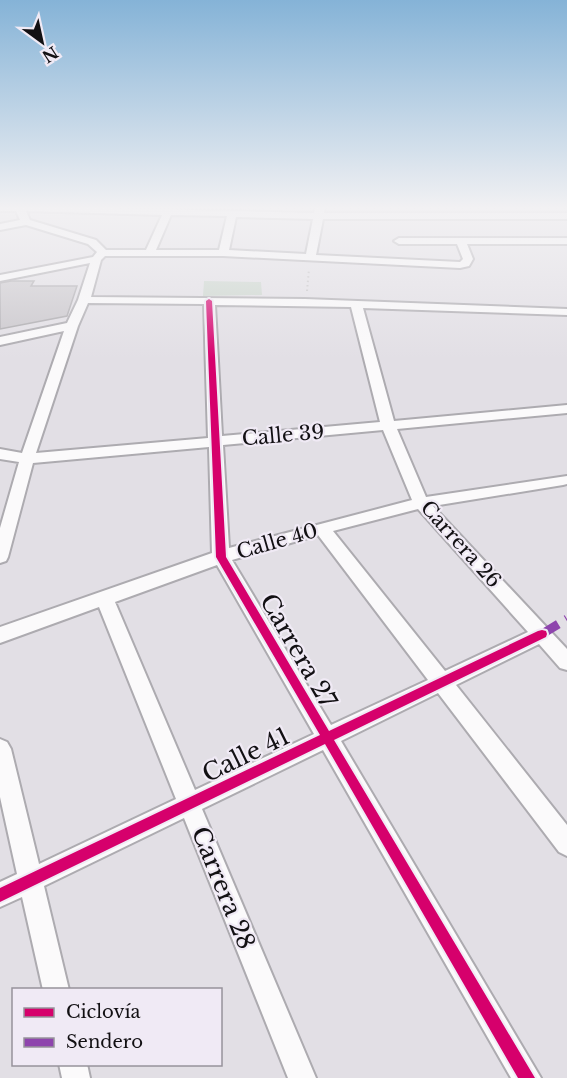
<svg xmlns="http://www.w3.org/2000/svg" width="567" height="1078" viewBox="0 0 567 1078" font-family="'Libre Baskerville',serif">
<rect width="100%" height="100%" fill="#e2dfe5"/>
<path fill="#c9d4cb" d="M204,281L261,282L262,295L203,296Z"/>
<path fill="#cac7cc" stroke="#acaaae" stroke-width="1.5" d="M11,281H34L31,286H77L67,316L0,329V283Z"/>
<g fill="none" stroke-linecap="round" stroke-linejoin="round">
<defs>
<g id="minor">
<path d="M0,208H112L314,213L315,208H325L324,213H567V219H323L316,255L460,262L463,259L457,244H399L394,241L399,238H567V244H467L473,259L469,266L460,268L223,256H105L101,260L91,297L305,299L567,309V315L363,308L394,421L567,405V413L397,429L426,497L567,476V484L563,485L433,506L567,649V670L560,668L539,644L456,685L567,825V856L559,852L438,693L341,741L541,1078H511L323,750L202,809L316,1078H288L184,818L44,886L69,990H43L22,897L0,907V882L17,874L0,797V739L7,742L11,749L39,864L176,799L99,607L0,643V627L212,553L209,447L33,463L8,557L6,561L0,563V528L19,462L0,459V449L22,453L64,331L0,345V337L67,323L78,300L90,263L0,281V275L93,257L97,252L88,244L26,225L0,230V224L20,220L16,211H0ZM26,211L162,215L146,250H106L96,240L30,220ZM171,215L227,216L219,250H156ZM236,217L313,219L306,254L229,250ZM88,303L204,304L208,438L36,453L78,326ZM215,305L351,307L380,422L222,436ZM383,430L412,500L229,548L223,445ZM418,509L528,632L445,671L333,531ZM318,535L428,680L331,725L232,560ZM217,565L314,734L195,790L115,602Z"/>
<path d="M59,1064H87L90,1078H62Z"/>
</g>
</defs>
<use href="#minor" stroke="#adabb0" stroke-width="4"/>
<path stroke="#c2c0c2" stroke-width="2" stroke-dasharray="1.5 3" stroke-linecap="butt" d="M307,291L309,269"/>
<use href="#minor" fill="#fbfafb" fill-rule="evenodd"/>
<path stroke="#8e44ad" stroke-width="9" stroke-dasharray="19 9" stroke-linecap="butt" d="M542,634L567,619"/>
<defs>
<path id="cycleway" d="M209,299L212,301L226,557L329,731L538,631L542,630L546,631L547,634L546,637L334,740L535,1078H518L325,744L0,902V888L320,735L216,557L206,301Z"/>
</defs>
<use href="#cycleway" stroke="#f0eaf5" stroke-width="4"/>
<use href="#cycleway" fill="#d6006c" fill-rule="evenodd"/>
</g>
<linearGradient id="sky" x2="0" y2="1"><stop stop-color="#85b3d7"/><stop offset="0.58" stop-color="#f2f1f3"/><stop offset="1" stop-color="#f2f1f3" stop-opacity="0"/></linearGradient>
<rect width="567" height="359" fill="url(#sky)"/>
<g text-anchor="middle" stroke-width="4.5" stroke-linejoin="round" paint-order="stroke">
<g font-size="20" fill="#121013" stroke="#f0eaf5">
<text transform="translate(283 435) rotate(-5)" y="7">Calle 39</text>
<text transform="translate(277 541) rotate(-16)" y="7">Calle 40</text>
<text transform="translate(461 544) rotate(48)" y="7">Carrera 26</text>
</g>
<g font-size="24" fill="#121013" stroke="#f0eaf5">
<text transform="translate(298 651) rotate(60)" y="8">Carrera 27</text>
<text transform="translate(246 755) rotate(-26)" y="8">Calle 41</text>
<text transform="translate(223 888) rotate(68)" y="8">Carrera 28</text>
</g>
</g>
<rect x="12" y="988" width="210" height="78" fill="#f0eaf5" stroke="#97939b" stroke-width="1.5"/>
<rect x="24" y="1008" width="30" height="9" fill="#d6006c" stroke="#97939b" stroke-width="1.5"/>
<text x="66" y="1018" font-size="18" fill="#121013">Ciclovía</text>
<rect x="24" y="1038" width="30" height="9" fill="#8e44ad" stroke="#97939b" stroke-width="1.5"/>
<text x="66" y="1048" font-size="18" fill="#121013">Sendero</text>
<g transform="translate(42 42) rotate(147)" stroke="#f0eaf5" stroke-width="4.5" paint-order="stroke">
<path d="M0-4.5L10 22L0 15L-10 22Z" fill="#121013"/>
<text y="-9" font-size="16" font-weight="bold" text-anchor="middle" fill="#121013">N</text>
</g>
</svg>
